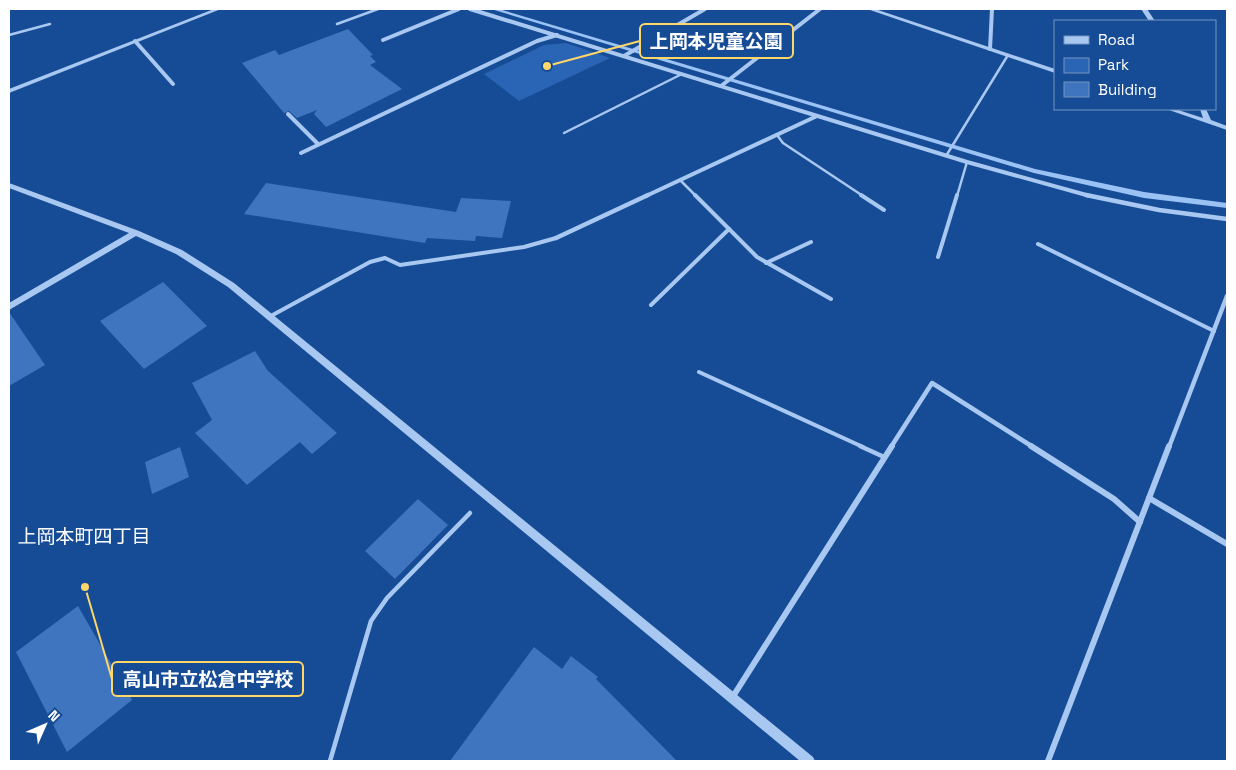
<svg xmlns="http://www.w3.org/2000/svg" width="1236" height="770" viewBox="0 0 1236 770" font-family="'Space Grotesk','Noto Sans JP',sans-serif">
<rect width="100%" height="100%" fill="#164c96"/>
<path fill="#2a65b5" d="M566,43L610,58L519,101L484,74L544,45Z"/>
<g fill="none" stroke-linecap="round" stroke-linejoin="round">
<path fill="#9bc2f4" fill-rule="evenodd" d="M491,9H499L1035,169L1144,192L1227,203V208L1144,198L1034,173Z"/>
</g>
<g fill="#3f75be">
<path d="M348,29L373,55L370,56L376,62L370,65L402,89L326,127L314,114L317,110L297,118L289,111L284,113L242,63L275,50L279,55Z"/>
<path d="M266,183L456,212L461,198L511,201L502,238L476,236L475,241L427,238L425,243L244,214Z"/>
<path d="M163,282L207,326L144,369L100,321Z"/>
<path d="M9,312L45,365L9,386Z"/>
<path d="M255,351L268,371L337,433L312,454L300,442L247,485L195,433L212,420L192,383Z"/>
<path d="M180,447L189,477L152,494L145,462Z"/>
<path d="M418,499L448,525L395,579L365,551Z"/>
<path d="M78,606L132,700L67,752L16,652Z"/>
<path d="M534,647L562,669L571,656L598,677L596,679L677,761H450Z"/>
</g>
<g fill="none" stroke-linecap="round" stroke-linejoin="round">
<g stroke="#a8c8f1" stroke-width="2.5">
<path d="M337,24L378,9"/>
<path d="M9,35L50,24"/>
<path d="M564,133L682,74"/>
<path d="M777,135L783,143L863,196"/>
<path d="M946,156L1008,55"/>
<path d="M680,180L696,196"/>
<path d="M957,196L967,162"/>
</g>
<g stroke="#a8c8f1" stroke-width="4">
<path d="M695,195L757,257L831,299"/>
<path d="M861,195L884,210"/>
<path d="M1038,244L1214,331"/>
<path d="M938,257L957,195"/>
<path d="M766,263L811,242"/>
<path d="M651,305L729,229"/>
<path d="M269,317L370,262L385,258L400,265L524,247L556,238"/>
<path d="M699,372L863,447"/>
</g>
<g stroke="#a8c8f1" stroke-width="4.5">
<path d="M860,446L884,457"/>
<path d="M330,761L371,621L387,598L470,513"/>
</g>
<g stroke="#a8c8f1" stroke-width="4">
<path d="M470,9L967,162L1090,196"/>
<path d="M383,40L459,9"/>
<path d="M135,41L173,84"/>
<path d="M990,49L992,9"/>
<path d="M624,56L705,9"/>
<path d="M721,86L820,9"/>
<path d="M288,114L318,144"/>
<path d="M301,153L537,41L557,35"/>
<path d="M646,196L817,116"/>
</g>
<g stroke="#a8c8f1" stroke-width="4.5">
<path d="M1086,195L1159,210L1227,219"/>
<path d="M556,238L648,195"/>
<path d="M891,447L932,383L1033,447"/>
<path d="M1169,447L1227,296"/>
</g>
<g stroke="#a8c8f1" stroke-width="6">
<path d="M1031,446L1114,499L1140,522"/>
<path d="M1149,498L1227,544"/>
<path d="M732,698L892,446"/>
<path d="M1048,761L1169,446"/>
</g>
<g fill="#a8c8f1" fill-rule="evenodd">
<path d="M214,9H221L9,93V89Z"/>
<path d="M867,9H875L1055,69V73Z"/>
<path d="M1141,9H1147L1155,21H1149Z"/>
<path d="M1166,109H1175L1203,118L1200,109H1206L1211,120L1227,126V130Z"/>
<path d="M9,183L139,231L182,250L234,283L813,757L815,761H800L228,287L176,254L136,236L9,310V303L129,233L9,188Z"/>
</g>
</g>
<g text-anchor="middle" stroke-width="4" stroke-linejoin="round" paint-order="stroke">
<g font-size="19" fill="#fff" stroke="#164c96">
<text x="84" y="543">上岡本町四丁目</text>
</g>
</g>
<path fill="none" stroke="#ffd669" stroke-width="2" d="M547 66L640 41M85 587L112 679"/>
<g fill="#ffd669" stroke="#164c96" stroke-width="2">
<circle cx="547" cy="66" r="5"/>
<circle cx="85" cy="587" r="5"/>
</g>
<g fill="#164c96" stroke="#ffd669" stroke-width="2">
<rect x="640" y="24" width="153" height="34" rx="5"/>
<rect x="112" y="662" width="191" height="34" rx="5"/>
</g>
<g font-size="19" text-anchor="middle" font-weight="bold" fill="#fff">
<text x="716" y="48">上岡本児童公園</text>
<text x="208" y="686">高山市立松倉中学校</text>
</g>
<rect width="1236" height="770" fill="none" stroke="#ffffff" stroke-width="20"/>
<rect x="1054" y="20" width="162" height="90" fill="#164c96" stroke="#7394c0"/>
<rect x="1064" y="36" width="25" height="8" fill="#a8c8f1" stroke="#7394c0"/>
<text x="1098" y="45" font-size="15" fill="#ffffff">Road</text>
<rect x="1064" y="58" width="25" height="15" fill="#2a65b5" stroke="#7394c0"/>
<text x="1098" y="70" font-size="15" fill="#ffffff">Park</text>
<rect x="1064" y="82" width="25" height="15" fill="#3f75be" stroke="#7394c0"/>
<text x="1098" y="95" font-size="15" fill="#ffffff">Building</text>
<g transform="translate(45 725) rotate(45)" stroke="#164c96" stroke-width="4" paint-order="stroke">
<path d="M0-4L9 19L0 12L-9 19Z" fill="#ffffff"/>
<text y="-8" font-size="14" font-weight="bold" text-anchor="middle" fill="#ffffff">N</text>
</g>
</svg>
